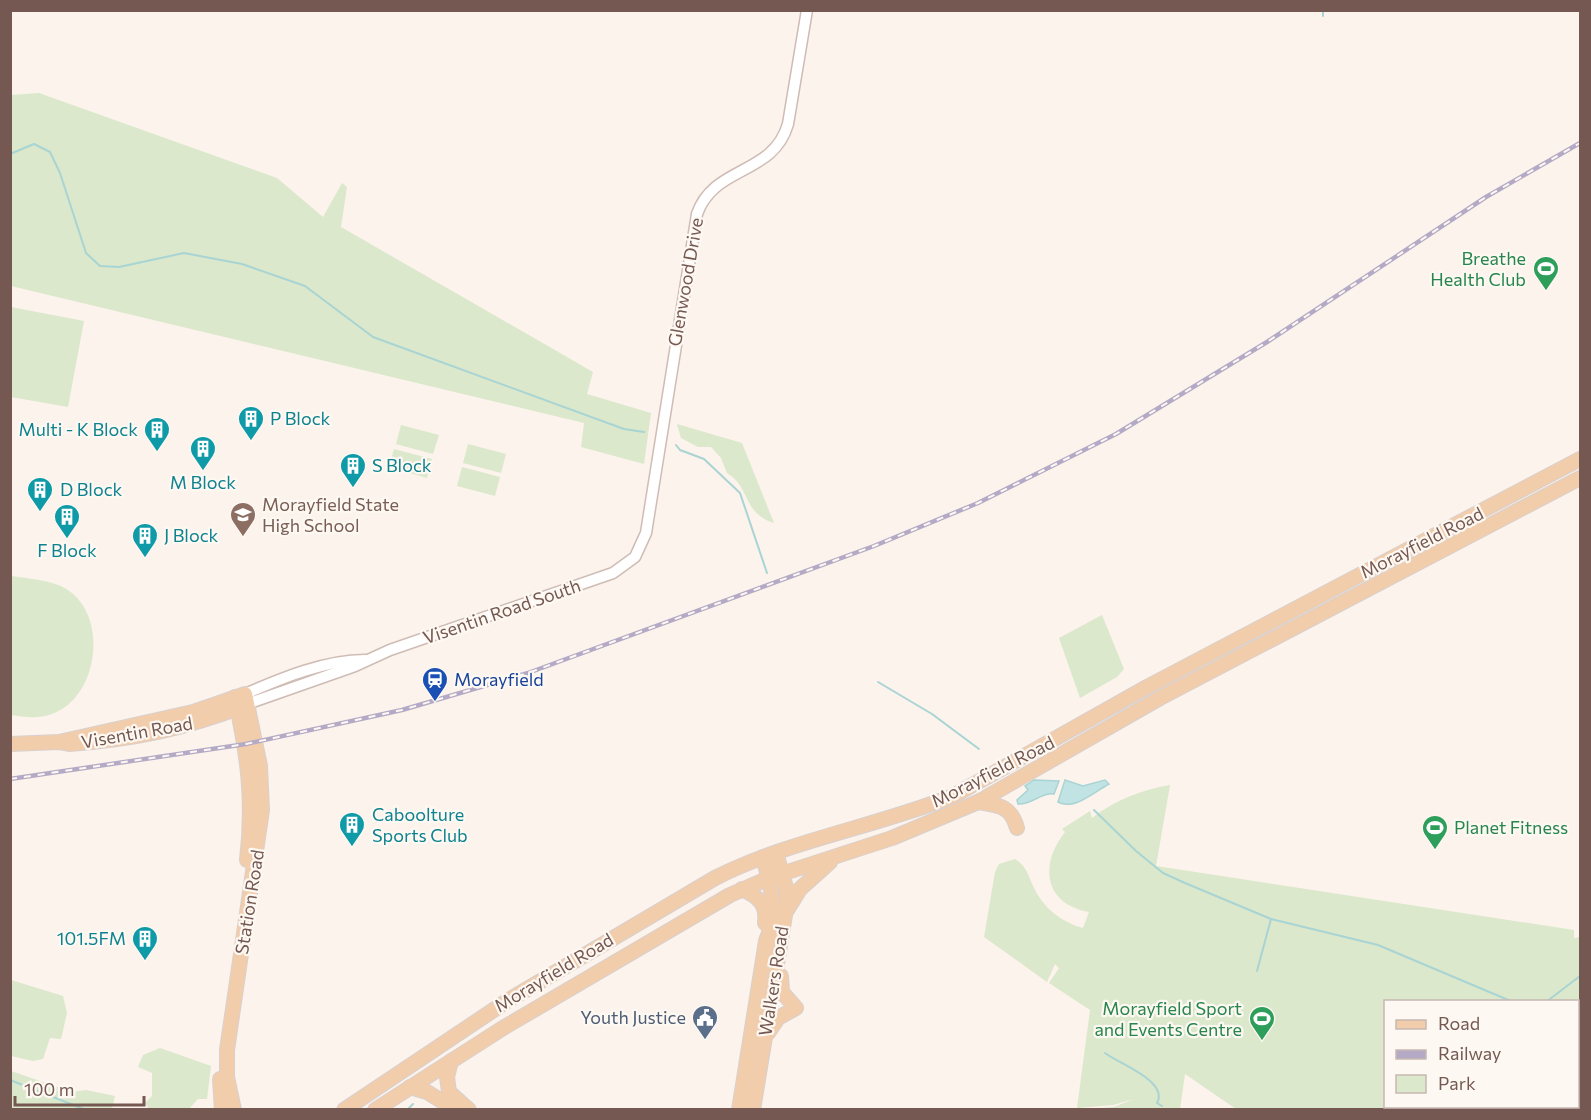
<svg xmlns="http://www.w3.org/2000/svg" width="1591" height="1120" viewBox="0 0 1591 1120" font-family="Commissioner,sans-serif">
<rect width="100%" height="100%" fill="#fbf3ec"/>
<g fill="#dbe8cb" fill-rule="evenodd">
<path d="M39,93L277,178L323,217L342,183L347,187L341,227L593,372L587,394L651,413L644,464L581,447L584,423L11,286V95Z"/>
<path d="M11,307L84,321L68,407L11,397Z"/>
<path d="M677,424L742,443L774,523C742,513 751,487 727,473L721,458L711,447H698L681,438Z"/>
<path d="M401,425L439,435L433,454L396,444Z"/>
<path d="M468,444L506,454L501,473L463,463Z"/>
<path d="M394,449L432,459L427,478L389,467Z"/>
<path d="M462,467L500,477L495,496L457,486Z"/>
<path d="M11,576C30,579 57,580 72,593C108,623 97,698 52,714C39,719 24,717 11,715Z"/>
<path d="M1102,615L1124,669L1117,677L1080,698L1059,638Z"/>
<path d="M1170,785L1156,866L1574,930V938L1580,937V1109H1236L1185,1074L1180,1109H1086L1114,1107L1134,1099L1113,1105L1077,1108L1090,1010L1049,983L1059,968L1055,964L1047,982L984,937L995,872L999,864L1015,859C1026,866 1028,874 1033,886C1043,908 1061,922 1083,928L1089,912C1044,904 1039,865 1065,832L1062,829L1090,811L1092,818C1115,800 1141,790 1170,785ZM1386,1002H1578V1106H1386Z"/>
<path d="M11,980L63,996L67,1013L61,1039L50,1038L43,1059L33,1061L11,1056Z"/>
<path d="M160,1048L211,1066L207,1099H198L189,1109H149L145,1103L152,1096V1073L138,1067L143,1055Z"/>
<path d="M11,1071L72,1092L86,1090L115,1096L112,1109H11Z"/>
</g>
<g fill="#c2e3e3" stroke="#a9d4d4" stroke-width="1.5">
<path d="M1034,780L1059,781L1054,794C1041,792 1032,805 1018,804L1017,800L1028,790L1025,786Z"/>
<path d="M1065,780L1083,786L1105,780L1109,784C1094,792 1074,811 1058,802Z"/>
</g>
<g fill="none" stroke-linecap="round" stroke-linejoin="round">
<g stroke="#a9d4d4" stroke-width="2">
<path d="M1323,10V16"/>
<path d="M10,154L34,144L50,152L60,173L86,253L100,266L119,267L184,253L242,264L305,286L373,337L624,429L644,432"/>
<path d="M676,445L680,450L704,459L740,493L767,573"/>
<path d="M878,682L932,714L979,749"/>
<path d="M1094,810L1136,851L1163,873L1185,883L1271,919L1378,945L1513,1002"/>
<path d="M1257,971L1271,919"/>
<path d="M1546,1002L1580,976"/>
<path d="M1105,1053C1119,1064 1169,1081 1157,1103L1162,1106"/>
<path d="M10,1080L86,1110"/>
<path d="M1578,1096L1580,1100"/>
<path d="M407,1110L413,1104"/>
<path d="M1460,1110L1462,1106"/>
</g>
<defs>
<g id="minor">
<path d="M245,694C282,678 325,660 365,660"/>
<path d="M247,704L355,666L390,650L613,573L635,557L646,533L697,214C714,165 773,176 788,124L807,10"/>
</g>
<g id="major">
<path d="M235,697C248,756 254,801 247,860"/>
<path d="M59,742L193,712L245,694L260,766L262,810L227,1050V1077L234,1110"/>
<path d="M10,744L59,742L69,744C135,739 184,729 246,705"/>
<path d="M978,802C999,805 1011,806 1017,828"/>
<path d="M742,889C759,897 767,904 765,923"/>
<path d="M787,910L800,889L830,862"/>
<path d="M768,1033L778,1018L796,1008L782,992L781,976"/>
<path d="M451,1061L447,1077L449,1092L469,1110"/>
<path d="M220,1079L222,1110"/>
<path d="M410,1087L427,1092L456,1110"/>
<path d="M344,1110L507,1001L715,878C790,840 875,827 953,796L1147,687L1580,459"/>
<path d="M375,1110L503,1028L730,895L769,878L892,838L978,802L1160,698L1580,478"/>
<path d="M739,1110L766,941C779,911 771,887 763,857"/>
<path d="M753,1110L787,903V891L776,853"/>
</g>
</defs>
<use href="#minor" stroke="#cfbcb5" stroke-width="13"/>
<use href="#major" stroke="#d8d0ce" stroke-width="16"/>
<use href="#minor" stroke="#fff" stroke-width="10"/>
<use href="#major" stroke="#f2cdac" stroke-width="14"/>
<defs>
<path id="rail" d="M10,779L246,744L402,710L528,673L874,546L978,503L1116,434L1267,342L1486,197L1580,143"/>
</defs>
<use href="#rail" stroke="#b4aac5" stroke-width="4.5"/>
<use href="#rail" stroke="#fef8f3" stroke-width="2" stroke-dasharray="7" stroke-linecap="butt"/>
</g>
<defs>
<symbol id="stadium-pin" viewBox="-11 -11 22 30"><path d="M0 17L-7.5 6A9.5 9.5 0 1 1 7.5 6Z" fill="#2e9e5b" stroke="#fef8f3"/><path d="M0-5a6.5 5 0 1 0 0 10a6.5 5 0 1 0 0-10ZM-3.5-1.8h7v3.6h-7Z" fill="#fff"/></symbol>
<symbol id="building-pin" viewBox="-11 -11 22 30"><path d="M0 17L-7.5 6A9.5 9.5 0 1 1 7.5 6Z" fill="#0f9aa8" stroke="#fef8f3"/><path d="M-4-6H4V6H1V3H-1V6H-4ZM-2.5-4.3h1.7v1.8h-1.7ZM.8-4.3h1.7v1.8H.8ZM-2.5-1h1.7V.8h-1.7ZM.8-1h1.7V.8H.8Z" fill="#fff"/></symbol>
<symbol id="school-pin" viewBox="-11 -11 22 30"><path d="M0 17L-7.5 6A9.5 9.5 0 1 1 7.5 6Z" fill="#8d6e63" stroke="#fef8f3"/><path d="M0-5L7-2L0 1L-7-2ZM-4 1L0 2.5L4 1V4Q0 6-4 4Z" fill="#fff"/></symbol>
<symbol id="station-pin" viewBox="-11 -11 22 30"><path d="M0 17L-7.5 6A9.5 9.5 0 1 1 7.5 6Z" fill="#1a4fb4" stroke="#fef8f3"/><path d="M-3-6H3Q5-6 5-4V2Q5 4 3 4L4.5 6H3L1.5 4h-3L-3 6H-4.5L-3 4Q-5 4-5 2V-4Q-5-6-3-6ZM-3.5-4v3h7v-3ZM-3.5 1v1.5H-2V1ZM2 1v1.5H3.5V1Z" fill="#fff"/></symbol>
<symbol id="civic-pin" viewBox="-11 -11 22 30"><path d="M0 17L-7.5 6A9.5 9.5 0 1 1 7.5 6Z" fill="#5c6f8a" stroke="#fef8f3"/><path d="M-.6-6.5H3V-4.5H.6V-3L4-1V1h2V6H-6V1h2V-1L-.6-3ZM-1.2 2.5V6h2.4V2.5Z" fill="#fff"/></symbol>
</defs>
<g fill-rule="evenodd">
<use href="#stadium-pin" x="1531" y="254" width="30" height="40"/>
<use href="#building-pin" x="236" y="404" width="30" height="40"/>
<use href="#building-pin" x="142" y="415" width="30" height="40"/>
<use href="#building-pin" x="188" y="434" width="30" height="40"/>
<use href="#building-pin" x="338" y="451" width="30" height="40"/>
<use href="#building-pin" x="25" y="475" width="30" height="40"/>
<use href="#school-pin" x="228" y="500" width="30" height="40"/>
<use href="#building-pin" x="52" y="502" width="30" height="40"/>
<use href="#building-pin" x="130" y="521" width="30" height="40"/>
<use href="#station-pin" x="420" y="665" width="30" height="40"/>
<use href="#building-pin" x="337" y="810" width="30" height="40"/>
<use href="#stadium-pin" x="1420" y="813" width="30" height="40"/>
<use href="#building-pin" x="130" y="924" width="30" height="40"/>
<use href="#civic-pin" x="690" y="1003" width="30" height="40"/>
<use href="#stadium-pin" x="1247" y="1004" width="30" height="40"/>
</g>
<g text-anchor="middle" stroke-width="4.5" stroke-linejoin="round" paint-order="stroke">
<g font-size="18" fill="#27864d" stroke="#fef8f3" text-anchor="end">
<text x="1526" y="265">Breathe<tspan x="1526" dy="21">Health Club</tspan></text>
<text x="1454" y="834" text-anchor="start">Planet Fitness</text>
<text x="1242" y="1015">Morayfield Sport<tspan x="1242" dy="21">and Events Centre</tspan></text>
</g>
<g font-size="18" fill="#745851" stroke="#fef8f3">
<text transform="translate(686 282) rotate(-80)" y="6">Glenwood Drive</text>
<text transform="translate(1422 543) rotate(-27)" y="6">Morayfield Road</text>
<text transform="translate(502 612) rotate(-19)" y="6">Visentin Road South</text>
<text transform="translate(137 733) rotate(-10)" y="6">Visentin Road</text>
<text transform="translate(993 772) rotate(-27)" y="6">Morayfield Road</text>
<text transform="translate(250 902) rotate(-81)" y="6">Station Road</text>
<text transform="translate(554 973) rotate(-31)" y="6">Morayfield Road</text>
<text transform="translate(774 981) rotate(-81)" y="6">Walkers Road</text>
</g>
<g font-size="18" fill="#0d838f" stroke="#fef8f3" text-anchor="start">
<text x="270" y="425">P Block</text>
<text x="138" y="436" text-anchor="end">Multi - K Block</text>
<text x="372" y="472">S Block</text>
<text x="203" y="489" text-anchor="middle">M Block</text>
<text x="60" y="496">D Block</text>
<text x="164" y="542">J Block</text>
<text x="67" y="557" text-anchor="middle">F Block</text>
<text x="372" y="821">Caboolture<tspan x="372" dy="21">Sports Club</tspan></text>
<text x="126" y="945" text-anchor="end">101.5FM</text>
</g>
<g font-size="18" fill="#785e54" stroke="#fef8f3" text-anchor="start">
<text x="262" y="511">Morayfield State<tspan x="262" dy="21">High School</tspan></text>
</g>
<g font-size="18" fill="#164399" stroke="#fef8f3" text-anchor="start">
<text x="454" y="686">Morayfield</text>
</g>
<g font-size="18" fill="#4e5e75" stroke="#fef8f3" text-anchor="end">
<text x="686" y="1024">Youth Justice</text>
</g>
</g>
<rect width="1591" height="1120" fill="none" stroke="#745851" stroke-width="24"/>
<rect x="1384" y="1000" width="195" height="108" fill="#fef8f3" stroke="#c7b8b2" stroke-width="1.5"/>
<rect x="1396" y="1020" width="30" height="9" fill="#f2cdac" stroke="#c7b8b2" stroke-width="1.5"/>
<text x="1438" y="1030" font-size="18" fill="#745851">Road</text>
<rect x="1396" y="1050" width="30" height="9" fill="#b4aac5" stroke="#c7b8b2" stroke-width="1.5"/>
<text x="1438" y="1060" font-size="18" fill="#745851">Railway</text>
<rect x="1396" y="1075" width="30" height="18" fill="#dbe8cb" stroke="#c7b8b2" stroke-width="1.5"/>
<text x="1438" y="1090" font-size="18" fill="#745851">Park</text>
<path d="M15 1096v9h129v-9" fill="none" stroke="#745851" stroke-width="3"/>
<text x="24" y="1096" font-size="18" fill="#745851" stroke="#fef8f3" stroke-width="4.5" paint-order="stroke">100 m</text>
</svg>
